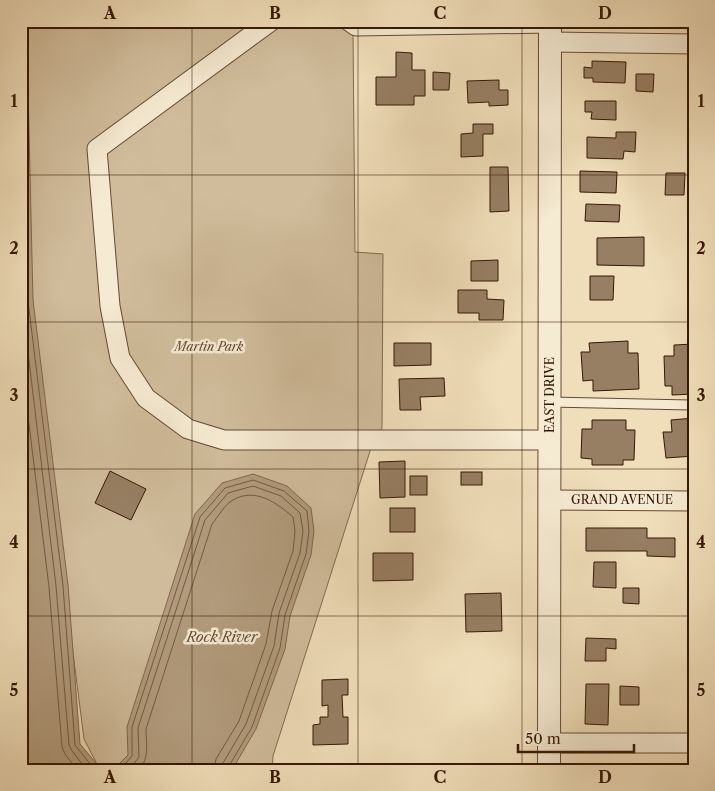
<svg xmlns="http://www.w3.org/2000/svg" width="715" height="791" viewBox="0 0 715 791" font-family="'Libre Caslon Text',serif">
<rect width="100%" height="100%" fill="#f0deba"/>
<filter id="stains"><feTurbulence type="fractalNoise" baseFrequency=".004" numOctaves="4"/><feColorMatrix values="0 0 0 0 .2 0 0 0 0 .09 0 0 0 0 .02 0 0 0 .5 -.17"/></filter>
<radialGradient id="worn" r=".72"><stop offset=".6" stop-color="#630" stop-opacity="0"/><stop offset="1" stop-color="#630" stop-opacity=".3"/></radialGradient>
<path fill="#d0bc9b" stroke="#836a50" d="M21,21H342L353,31L355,252L383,254L382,428L371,448L273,756L272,770H100L84,739L29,309L21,101Z"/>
<g fill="#b19b7c" stroke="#80674c">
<path d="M21,21L28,89L33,300L68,585L80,744L102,770H21Z"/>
<path d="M253,474L287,486L311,508L314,531L311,555L290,616L285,649L256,729L232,770H113L128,755L127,727L195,514L222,483Z"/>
</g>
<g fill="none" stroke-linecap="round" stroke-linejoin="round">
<g stroke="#745a40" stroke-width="1">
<path d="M21,74L28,301L63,586L75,745L95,770"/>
<path d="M21,278L22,302L56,586L69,745L72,751L87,770"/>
<path d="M21,359L49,587L62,747L65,754L77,770"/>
<path d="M120,770L132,756V727L200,517L225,488L253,480L284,491L307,511L309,531L306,554L285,615L280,648L252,727L229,766L228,770"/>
<path d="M129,770L139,757L138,728L205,520L228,493L253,486L281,496L300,513L303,531L300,553L279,613L274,646L246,724L223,763L222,770"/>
<path d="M139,770C150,758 146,743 146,729L212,524C218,517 225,504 233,500C255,487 277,503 293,517L295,531L293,551L272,611L266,644L239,721L216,759L214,770"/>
</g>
</g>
<g fill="#977f63" stroke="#361804">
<path d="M396,52L412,53V70H425V96H414V105H376V77H396Z"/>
<path d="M592,61L626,62L625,83L593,82V78H584V67L592,68Z"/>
<path d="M433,72L450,73L449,90H433Z"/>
<path d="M636,74H654L653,92L636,91Z"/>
<path d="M499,80V90H508V105L489,106V102L468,103L467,81Z"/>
<path d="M585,101H616V120L591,119L592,112H585Z"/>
<path d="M473,124H493V134H483V156L461,157V134L473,133Z"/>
<path d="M616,132H636L635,152L624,151L623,159L587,158V137L616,138Z"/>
<path d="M490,167H508L509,211L490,212Z"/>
<path d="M580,171L617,172L616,193L580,192Z"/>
<path d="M666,173H685L684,195H665Z"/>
<path d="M586,204L620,205L619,222L585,221Z"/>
<path d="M644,237V266L597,265V238Z"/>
<path d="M498,260V281H471V261Z"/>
<path d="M590,276H614L613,300H590Z"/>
<path d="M458,290H487V299L504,300L503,320H479V313H458Z"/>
<path d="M628,341V353H638L639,389L593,391V380L583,381L581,352H590L589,343Z"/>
<path d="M394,343H431V365L394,366Z"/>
<path d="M694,344V394L672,395V386H665L664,356H674V345Z"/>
<path d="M444,378L445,396L420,397L421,410H400L399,379Z"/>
<path d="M694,418V456L666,458L663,432H672L671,420Z"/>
<path d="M592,420H626V430H635L634,460H623V465H592V459L581,458L582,429H592Z"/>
<path d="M405,461V497L380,498L379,462Z"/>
<path d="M110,471L146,489L131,520L95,503Z"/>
<rect x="461" y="472" width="21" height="13"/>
<rect x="410" y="476" width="17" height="19"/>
<rect x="390" y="508" width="25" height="24"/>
<path d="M586,528H647V538H675V557L647,556V551H586Z"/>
<path d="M373,553H413V580L373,581Z"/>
<path d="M594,562H616V588L593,587Z"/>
<path d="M623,588H639V604L623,603Z"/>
<path d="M501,593L502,631L466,632L465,594Z"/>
<path d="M586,638L616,639V649L606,648V661H585Z"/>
<path d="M348,679V695H342L343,717H348V744L313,745V725L320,724V717H328V705L322,706V680Z"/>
<path d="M586,684H609L608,725L585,724Z"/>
<path d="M620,686L639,687V705H620Z"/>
</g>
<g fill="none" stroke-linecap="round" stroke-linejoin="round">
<defs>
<path id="service" d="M550,402L690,405"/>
<g id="minor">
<path d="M271,21L97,149L110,306L120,358L146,398L188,429L224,440H550"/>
<path d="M349,21L356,26L550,23"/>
<path d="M551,42L694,44"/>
<path d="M550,500L694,501"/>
<path d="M549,743H694"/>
</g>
<path id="tertiary" d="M549,770L550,21"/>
</defs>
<use href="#service" stroke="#644a32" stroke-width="11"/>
<use href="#minor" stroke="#644a32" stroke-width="21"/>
<use href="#tertiary" stroke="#644a32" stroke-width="24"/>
<use href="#service" stroke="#f5ead2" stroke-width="9"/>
<use href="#minor" stroke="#f5ead2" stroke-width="19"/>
<use href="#tertiary" stroke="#f5ead2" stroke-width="22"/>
</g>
<path fill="none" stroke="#361804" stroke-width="1" stroke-opacity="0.55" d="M192,21V770M358,21V770M522,21V770M21,175H694M21,322H694M21,469H694M21,616H694"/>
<g text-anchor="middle" stroke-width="5" stroke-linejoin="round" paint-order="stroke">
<g font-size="12" font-style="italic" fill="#644931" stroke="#f5ead2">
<text x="209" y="351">Martin Park</text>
</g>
<g font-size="12" fill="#361804" stroke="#f5ead2">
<text transform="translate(550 395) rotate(-90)" y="4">EAST DRIVE</text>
<text x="622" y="504">GRAND AVENUE</text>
</g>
<g font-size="14" font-style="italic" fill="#674c34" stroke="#f5ead2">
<text x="222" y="642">Rock River</text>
</g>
</g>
<rect width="715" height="791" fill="none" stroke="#f0deba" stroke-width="55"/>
<path d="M518 744v8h116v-8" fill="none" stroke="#361804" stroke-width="2.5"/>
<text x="525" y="744" font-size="15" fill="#361804" stroke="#f5ead2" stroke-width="4" paint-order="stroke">50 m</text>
<rect x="28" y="28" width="660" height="736" fill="none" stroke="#361804" stroke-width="2"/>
<g font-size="16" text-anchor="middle" font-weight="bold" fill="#361804">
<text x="110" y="19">A</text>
<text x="275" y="19">B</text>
<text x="440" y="19">C</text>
<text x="605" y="19">D</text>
<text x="14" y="107">1</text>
<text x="701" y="107">1</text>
<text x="14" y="254">2</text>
<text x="701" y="254">2</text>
<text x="14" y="401">3</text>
<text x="701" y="401">3</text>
<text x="14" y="548">4</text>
<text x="701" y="548">4</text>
<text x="14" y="696">5</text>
<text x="701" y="696">5</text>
<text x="110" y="783">A</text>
<text x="275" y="783">B</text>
<text x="440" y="783">C</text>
<text x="605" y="783">D</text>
</g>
<rect width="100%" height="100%" filter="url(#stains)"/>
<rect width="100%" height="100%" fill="url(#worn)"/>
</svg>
